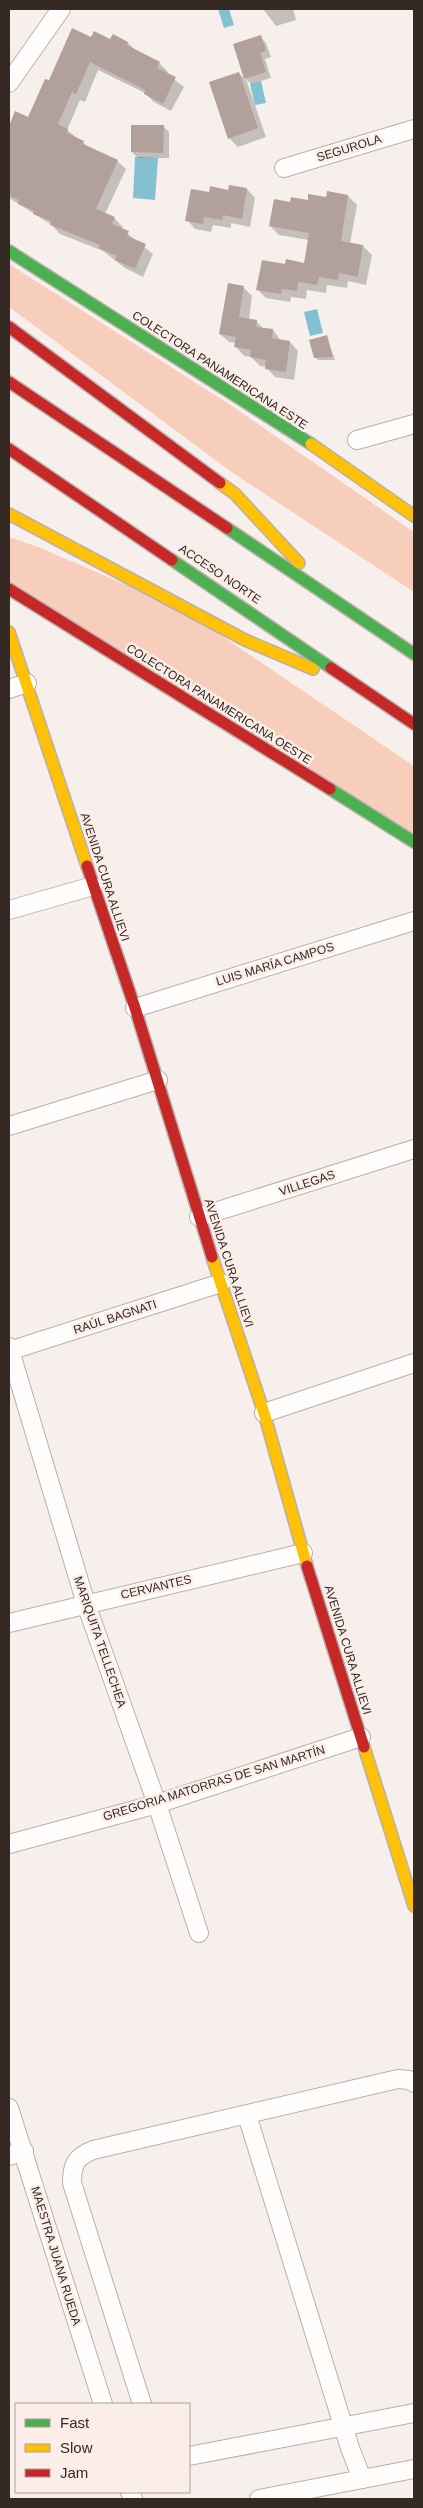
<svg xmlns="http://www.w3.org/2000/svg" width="423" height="2508" viewBox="0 0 423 2508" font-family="Helvetica,sans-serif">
<rect width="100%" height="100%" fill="#f7efec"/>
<g fill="#f7cdbb">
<path d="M9,264L229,404L414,532V592L233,473L9,307Z"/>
<path d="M9,537L38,547L136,589L213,630L414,766V835L9,581Z"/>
</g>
<g fill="#83c1d2">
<path d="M218,9H229L234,25L224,28Z"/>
<path d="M261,81L266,103L255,105L250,84Z"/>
<path d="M135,157L158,158L155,200L133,198Z"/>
<path d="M317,309L323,333L310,336L304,312Z"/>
</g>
<g fill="#0003">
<path d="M263,9H293L296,20L276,26Z"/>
<path d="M260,37L266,43L271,57L265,59L271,78L251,84L246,79L266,137L238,147L229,138L239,73L246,81L234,45Z"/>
<path d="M91,39L128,43L136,51L159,63L168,72L167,74L184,87L171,111L154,102L145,93L98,70L85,102L80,100L67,130L91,149L117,161L126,169L105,214L114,218L123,227L122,229L153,254L143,277L125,268L103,251L60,234L52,225L9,198V131L16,113L29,119L50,82Z"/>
<path d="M163,126L169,132V158H138L132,152Z"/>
<path d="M247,189L255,198L250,227L231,223V228L213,225L211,232L195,229L187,220L210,194Z"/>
<path d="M348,196L357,205L350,244L363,246L372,255L366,285L348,281L347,288L327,285L326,293L307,290L306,299L291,297L290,302L266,298L258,290L286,266L305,264L309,240L279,235L270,226L291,203Z"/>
<path d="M243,287L252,296L249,320L256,321L264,329L273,330L281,341L290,342L298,351L294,380L275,377L266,367L260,366L251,357L244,356L236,347V343L229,342L220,334Z"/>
<path d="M326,336L335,360H318L315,357Z"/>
</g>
<g fill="#b2a19b">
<path d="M72,28L91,37L94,31L110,39L113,34L128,42L127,45L160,62L157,68L176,77L163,104L144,94L145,90L90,62L76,94L72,92L58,124L68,129L67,133L84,141L83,144L118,160L96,209L115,217L112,224L129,231L127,236L146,244L135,269L115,260L117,256L99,248L100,245L50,225L51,221L33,214L34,211L18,204L19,200L9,196V126L15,111L28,117L45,79L49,80Z"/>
<path d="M261,35L266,51L260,53L266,72L244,79L233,44Z"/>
<path d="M239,72L258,128L228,139L209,82Z"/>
<path d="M131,125H164L163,153L131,152Z"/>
<path d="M229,185L247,188L242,219L223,215L222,220L204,217L203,224L185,221L191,189L209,192L210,186L228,190Z"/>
<path d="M327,191L348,195L341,241L363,245L358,277L339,273L338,280L319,277L317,285L298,282L297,291L282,289L281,294L256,290L262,260L285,264L286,259L304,263L309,233L269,226L274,199L290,202L291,197L308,200V194L326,197Z"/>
<path d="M228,283L244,286L239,317L257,320L256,327L273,329L272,338L290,341L286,372L265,369L266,360L250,357L251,350L234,347L236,337L219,334Z"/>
<path d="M327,335L333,357L314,358L309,340Z"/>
</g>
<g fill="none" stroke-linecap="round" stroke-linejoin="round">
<defs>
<g id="street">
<path d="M9,83L61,9"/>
<path d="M284,168L414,129"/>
<path d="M357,440L414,424"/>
<path d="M9,689L27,683"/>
<path d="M9,910L93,886"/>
<path d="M135,1008L414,921"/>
<path d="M9,1126L158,1080"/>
<path d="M199,1217L414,1149"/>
<path d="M9,1347L86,1604L157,1804L199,1933"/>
<path d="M9,1351L221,1283"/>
<path d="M264,1413L414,1363"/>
<path d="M9,1623L303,1553"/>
<path d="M9,1844L157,1804L361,1737"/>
<path d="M9,2108L103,2404"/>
<path d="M247,2115L350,2448L362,2479"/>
<path d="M9,2156L24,2151"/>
<path d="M142,2404L72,2183C72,2164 76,2157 93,2150L398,2079L409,2080L414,2083"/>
<path d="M189,2456L414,2413"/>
<path d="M130,2492L133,2499"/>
<path d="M259,2499L414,2469"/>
</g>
<g id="fast">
<path d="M9,251L311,444"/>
<path d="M227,528L414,654"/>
<path d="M172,560L331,668"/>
<path d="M330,789L414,842"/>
</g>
<g id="slow">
<path d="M311,444L414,516"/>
<path d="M220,483L235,494L299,563"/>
<path d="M9,514L245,640L313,669"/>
<path d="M9,632L87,866"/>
<path d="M212,1257L264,1413L307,1566"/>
<path d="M364,1747L414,1906"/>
</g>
<g id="jam">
<path d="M9,327L220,483"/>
<path d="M9,382L227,528"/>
<path d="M9,449L172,560"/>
<path d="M9,589L330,789"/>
<path d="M331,668L414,724"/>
<path d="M87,866L135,1008L212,1257"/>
<path d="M307,1566L364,1747"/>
</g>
</defs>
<use href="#street" stroke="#b9b0ac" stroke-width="20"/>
<use href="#fast" stroke="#b9b0ac" stroke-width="14"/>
<use href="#slow" stroke="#b9b0ac" stroke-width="14"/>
<use href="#jam" stroke="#b9b0ac" stroke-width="14"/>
<use href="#street" stroke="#fefdfc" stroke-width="18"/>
<use href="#fast" stroke="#4caf50" stroke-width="11"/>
<use href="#slow" stroke="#ffc107" stroke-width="11"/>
<use href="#jam" stroke="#c62828" stroke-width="11"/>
</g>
<g text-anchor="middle" stroke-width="5" stroke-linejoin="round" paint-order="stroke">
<g font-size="12" fill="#352924" stroke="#fbeee8">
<text transform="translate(349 148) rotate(-17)" y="4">SEGUROLA</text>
<text transform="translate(220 370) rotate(33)" y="4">COLECTORA PANAMERICANA ESTE</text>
<text transform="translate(220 574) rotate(34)" y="4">ACCESO NORTE</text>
<text transform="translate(219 704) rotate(32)" y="4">COLECTORA PANAMERICANA OESTE</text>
<text transform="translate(105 877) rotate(72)" y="4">AVENIDA CURA ALLIEVI</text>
<text transform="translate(275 964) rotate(-17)" y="4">LUIS MARÍA CAMPOS</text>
<text transform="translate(307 1183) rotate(-18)" y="4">VILLEGAS</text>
<text transform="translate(229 1263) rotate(72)" y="4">AVENIDA CURA ALLIEVI</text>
<text transform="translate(115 1317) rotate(-18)" y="4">RAÚL BAGNATI</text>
<text transform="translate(156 1587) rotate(-13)" y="4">CERVANTES</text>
<text transform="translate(100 1642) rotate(71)" y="4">MARIQUITA TELLECHEA</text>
<text transform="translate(348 1650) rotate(73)" y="4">AVENIDA CURA ALLIEVI</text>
<text transform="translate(214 1783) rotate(-17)" y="4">GREGORIA MATORRAS DE SAN MARTÍN</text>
<text transform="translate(56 2256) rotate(73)" y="4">MAESTRA JUANA RUEDA</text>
</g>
</g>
<rect width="423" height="2508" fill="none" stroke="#352924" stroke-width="20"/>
<rect x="15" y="2403" width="175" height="90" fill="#fbeee8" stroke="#ac9f9a"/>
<rect x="25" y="2419" width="25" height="8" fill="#4caf50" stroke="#ac9f9a"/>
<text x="60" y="2428" font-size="15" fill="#352924">Fast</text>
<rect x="25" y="2444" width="25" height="8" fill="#ffc107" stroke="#ac9f9a"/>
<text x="60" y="2453" font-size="15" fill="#352924">Slow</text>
<rect x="25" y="2469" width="25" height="8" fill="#c62828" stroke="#ac9f9a"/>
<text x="60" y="2478" font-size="15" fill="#352924">Jam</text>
</svg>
